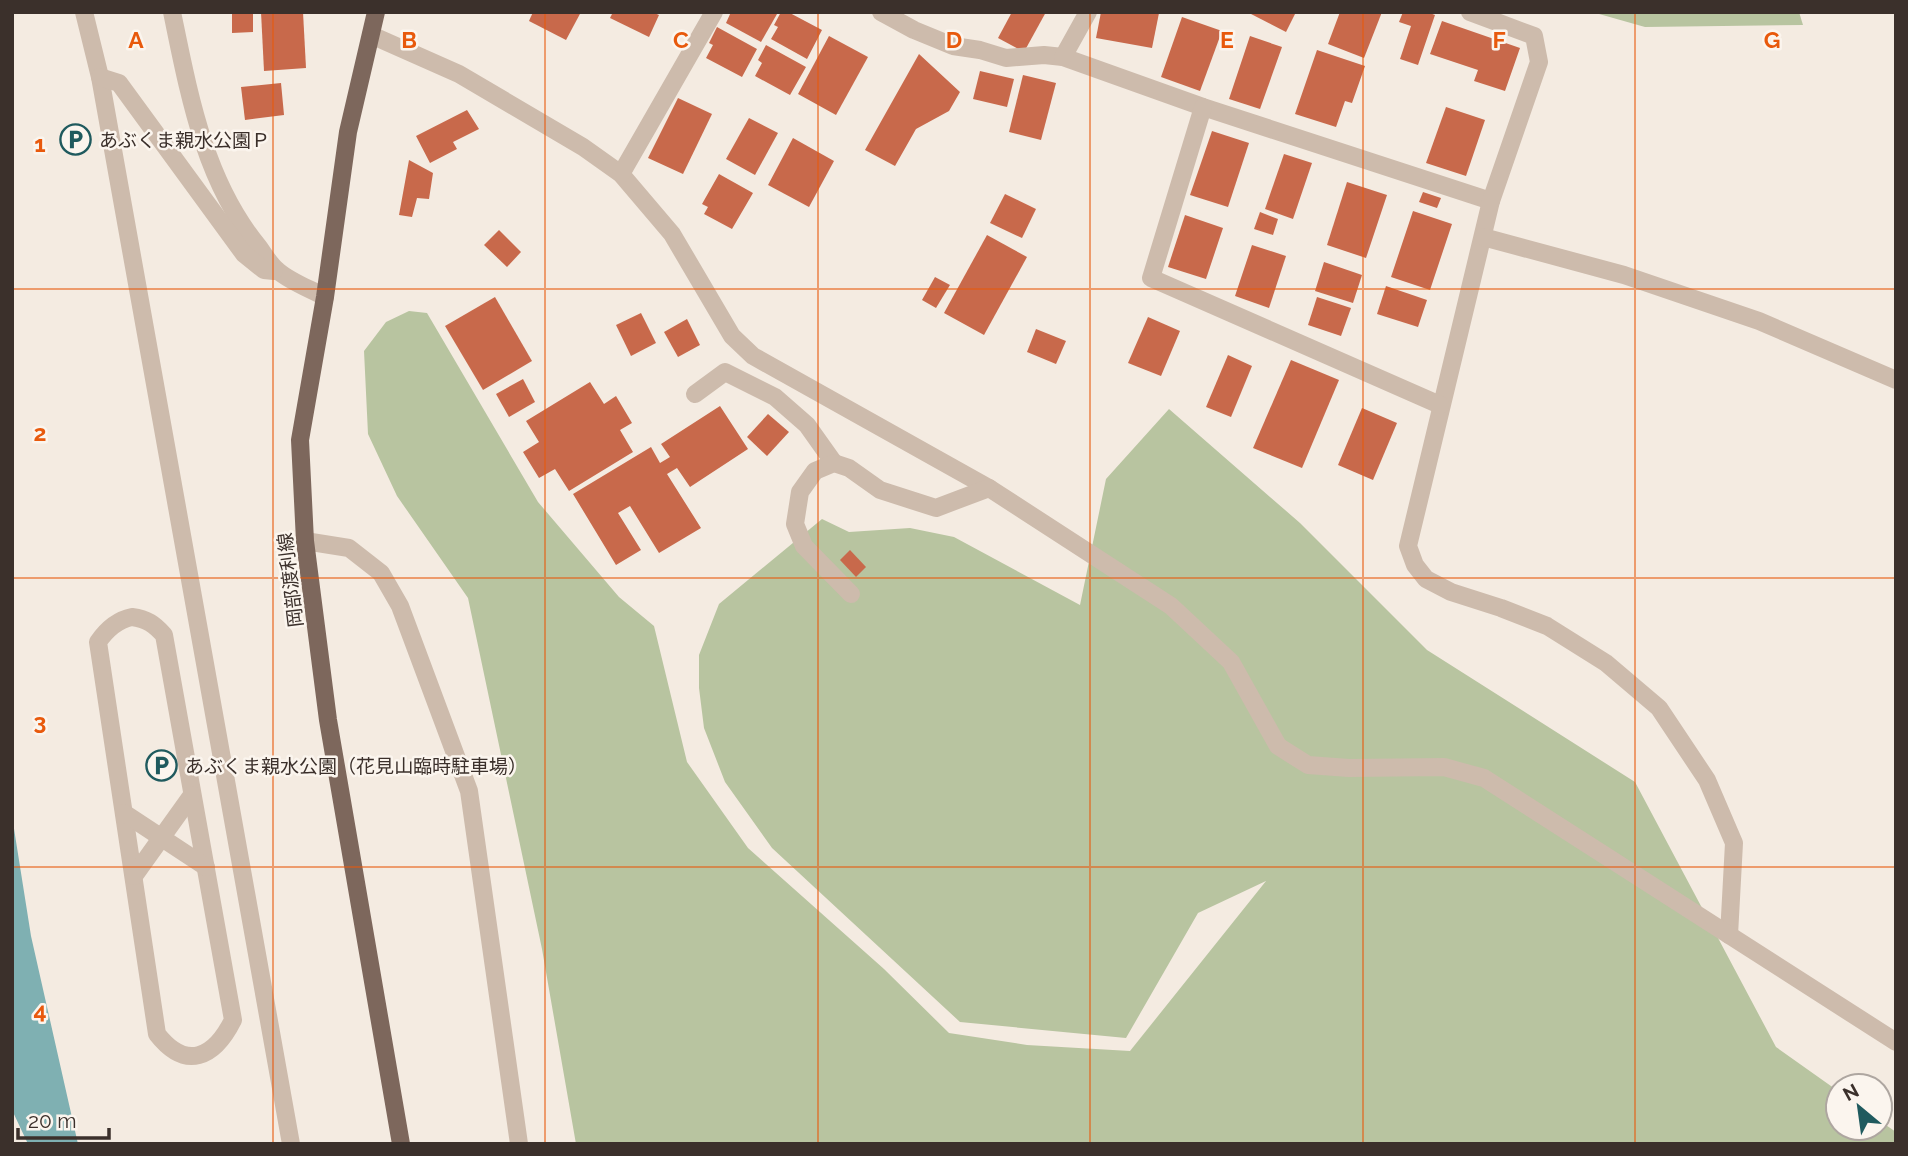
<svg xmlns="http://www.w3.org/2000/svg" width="1908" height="1156" viewBox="0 0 1908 1156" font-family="Raleway,'Noto Sans JP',sans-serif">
<rect width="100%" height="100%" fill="#f4ebe1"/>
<g fill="#b8c4a0">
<path d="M1592,12H1799L1803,25L1645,27Z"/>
<path d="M409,311L427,313L538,502L619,597L654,626L687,762L748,848L884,969L949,1033L1027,1045L1130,1051L1266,881L1198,913L1126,1038L960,1022L772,848L725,782L704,728L699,688V655L719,604L822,519L849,532L910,528L954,537L1080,605L1106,479L1169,409L1300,523L1427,650L1635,782L1776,1047L1838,1091V1128H1880V1121L1896,1132V1144H576L542,949L468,598L397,496L368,434L364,351L386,322Z"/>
</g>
<path fill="#7fb0b2" d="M12,816L31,936L78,1144H28L12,1110Z"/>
<g fill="#c8694b">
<path d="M232,12H253V32L232,33Z"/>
<path d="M261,12H303L306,68L264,71Z"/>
<path d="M533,12H581L566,40L529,21Z"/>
<path d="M613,12H652L659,15L649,37L610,18Z"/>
<path d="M731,12H773L777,14L761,42L726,23Z"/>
<path d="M781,12H788L822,30L807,59L771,39L778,27L774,25Z"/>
<path d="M1012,12H1046L1024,52L998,38Z"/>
<path d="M1101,12L1159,13L1152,48L1096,38Z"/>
<path d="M1252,12H1296L1286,32L1251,14Z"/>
<path d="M1340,12H1382L1364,58L1328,44Z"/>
<path d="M1403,12H1427L1435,15L1418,65L1400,59L1411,26L1399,22Z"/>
<path d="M1182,17L1222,31L1200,91L1161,77Z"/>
<path d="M1442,21L1520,48L1505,91L1474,81L1478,70L1430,54Z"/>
<path d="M717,27L757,49L742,77L706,58L713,45L709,43Z"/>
<path d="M829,36L868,57L836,115L798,94Z"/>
<path d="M1250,36L1282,47L1260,109L1229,99Z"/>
<path d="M766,45L806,67L790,95L755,76L762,63L758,60Z"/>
<path d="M1317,50L1365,66L1352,103L1345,101L1336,127L1295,114Z"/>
<path d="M919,54L960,92L949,111L916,129L895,166L865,150Z"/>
<path d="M980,71L1014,79L1007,107L973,99Z"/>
<path d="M1023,75L1056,83L1041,140L1009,132Z"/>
<path d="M281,83L284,115L245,120L241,87Z"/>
<path d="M678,98L712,114L683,174L648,158Z"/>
<path d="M1446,107L1485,120L1466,176L1426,163Z"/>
<path d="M467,110L479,129L453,142L457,149L430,163L416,136Z"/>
<path d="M749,118L778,133L755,175L726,159Z"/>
<path d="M1212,131L1249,143L1228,207L1190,195Z"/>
<path d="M793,138L834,161L809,207L768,185Z"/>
<path d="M1284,154L1312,163L1293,219L1265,209Z"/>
<path d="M409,160L433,173L429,199L417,198L412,217L399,215Z"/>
<path d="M719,174L753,193L732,229L704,214L708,207L702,204Z"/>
<path d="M1347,182L1387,195L1366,258L1327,245Z"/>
<path d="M1423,192L1441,198L1437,208L1419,202Z"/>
<path d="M1005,194L1036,209L1022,238L990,223Z"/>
<path d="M1413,211L1452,224L1430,290L1391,277Z"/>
<path d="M1260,212L1278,219L1273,235L1254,229Z"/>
<path d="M1185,215L1223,228L1206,279L1168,267Z"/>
<path d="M499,230L521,252L507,267L484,245Z"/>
<path d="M987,235L1027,257L984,335L944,313Z"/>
<path d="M1252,245L1286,256L1269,308L1235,296Z"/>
<path d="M1324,262L1362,275L1353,303L1315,291Z"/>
<path d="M935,277L950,285L936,308L922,300Z"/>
<path d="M1386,286L1427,300L1418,327L1377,314Z"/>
<path d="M495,297L532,361L483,390L445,326Z"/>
<path d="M1317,297L1351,308L1341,336L1308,325Z"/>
<path d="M641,313L656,343L631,356L616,325Z"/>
<path d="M1148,317L1180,331L1161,376L1128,363Z"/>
<path d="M687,319L700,345L678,357L664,332Z"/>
<path d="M1036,329L1066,341L1056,364L1027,352Z"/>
<path d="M1228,355L1252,366L1231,417L1206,407Z"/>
<path d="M1291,360L1339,380L1302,468L1253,448Z"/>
<path d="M523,379L535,402L509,417L496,394Z"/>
<path d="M590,382L604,404L616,396L632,423L620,430L633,452L569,491L555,469L539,478L523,452L539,442L526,421Z"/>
<path d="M720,406L748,449L690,487L677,468L667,474L701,528L659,553L630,506L618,513L641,550L616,565L573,494L651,447L660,463L670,457L661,444Z"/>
<path d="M1362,408L1397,423L1373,480L1338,465Z"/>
<path d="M768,414L789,432L767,456L747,437Z"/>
<path d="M850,550L866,567L856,577L840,560Z"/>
</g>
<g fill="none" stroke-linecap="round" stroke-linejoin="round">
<g stroke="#cdbbac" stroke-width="18">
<path d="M84,12L100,77L291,1144"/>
<path d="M172,12C189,94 204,180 258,246C264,254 270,265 278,271C291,282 310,289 325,297"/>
<path d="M881,12L914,30L953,46L980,50L1006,58L1044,55L1063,57L1203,107L1491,201"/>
<path d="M1470,12L1534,36L1539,62L1491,201L1408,546L1415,565L1426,579L1451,592L1501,608L1547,626L1606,663L1659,708L1707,780L1734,843L1729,935"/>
<path d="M371,35L459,74L583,147L621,174L672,234L732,336L753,356L989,488L1171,606L1231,662L1278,746L1308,765L1349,768L1444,767L1484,778L1896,1042"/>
<path d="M1063,57L1088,12"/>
<path d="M100,77L119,83L244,254L264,270L274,271"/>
<path d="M1203,107L1151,278L1440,405"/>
<path d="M621,174L714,12"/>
<path d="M1483,237L1624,275L1759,321L1896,380"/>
<path d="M695,394L725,372L775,397L807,425L834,463"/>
<path d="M305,541L349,548L381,573L400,606L469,791L519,1144"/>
<path d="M851,594L804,546L795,524L800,492L815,471L834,463L849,468L880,490L936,508L989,488"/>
<path d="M132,617C147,619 154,624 164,635L233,1020C214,1058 186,1071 157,1034L98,642C107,629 117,620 132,617Z"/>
<path d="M124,813L206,867"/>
<path d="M134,876L192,795"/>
</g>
<path stroke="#7d675c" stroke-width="18" d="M376,12L348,132L325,297L300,440L305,541L328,720L401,1144"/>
</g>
<path fill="none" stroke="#e8590c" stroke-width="2" stroke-opacity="0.55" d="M273,12V1144M545,12V1144M818,12V1144M1090,12V1144M1363,12V1144M1635,12V1144M12,289H1896M12,578H1896M12,867H1896"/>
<defs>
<symbol id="parking-ring" viewBox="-11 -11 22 22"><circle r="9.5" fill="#fbf5ee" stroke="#1f5a5e" stroke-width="1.5"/><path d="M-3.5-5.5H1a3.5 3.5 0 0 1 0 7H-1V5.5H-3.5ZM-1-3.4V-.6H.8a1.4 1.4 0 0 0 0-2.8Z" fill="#1f5a5e"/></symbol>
</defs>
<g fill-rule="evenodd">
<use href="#parking-ring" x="58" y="122" width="35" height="35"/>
<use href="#parking-ring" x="144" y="748" width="35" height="35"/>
</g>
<g text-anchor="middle" stroke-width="5" stroke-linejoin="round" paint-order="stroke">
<g font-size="19" fill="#3b302b" stroke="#fbf5ee" text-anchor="start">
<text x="99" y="147">あぶくま親水公園Ｐ</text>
<text x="185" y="773">あぶくま親水公園（花見山臨時駐車場）</text>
</g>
<g font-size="19" fill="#3b302b" stroke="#fbf5ee">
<text transform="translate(290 580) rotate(-97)" y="7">岡部渡利線</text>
</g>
</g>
<g font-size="23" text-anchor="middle" font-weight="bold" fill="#e8590c" stroke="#fbf5ee" stroke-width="5" stroke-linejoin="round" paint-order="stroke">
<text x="136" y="48">A</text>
<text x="409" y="48">B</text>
<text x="681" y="48">C</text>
<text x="954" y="48">D</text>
<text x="1227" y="48">E</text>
<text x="1499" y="48">F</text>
<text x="1772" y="48">G</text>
<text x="40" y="152">1</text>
<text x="40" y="441">2</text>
<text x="40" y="730">3</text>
<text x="40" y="1019">4</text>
</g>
<rect width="1908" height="1156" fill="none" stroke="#3b302b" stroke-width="28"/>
<g transform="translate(1859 1107) rotate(331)"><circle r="33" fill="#fbf5ee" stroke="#aea6a0" stroke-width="2"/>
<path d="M0-5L12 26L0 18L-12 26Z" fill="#1f5a5e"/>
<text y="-10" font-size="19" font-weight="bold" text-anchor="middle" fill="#3b302b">N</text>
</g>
<path d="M18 1128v10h91v-10" fill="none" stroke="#3b302b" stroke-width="3.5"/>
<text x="28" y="1128" font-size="21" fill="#3b302b" stroke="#fbf5ee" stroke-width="5" paint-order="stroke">20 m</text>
</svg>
